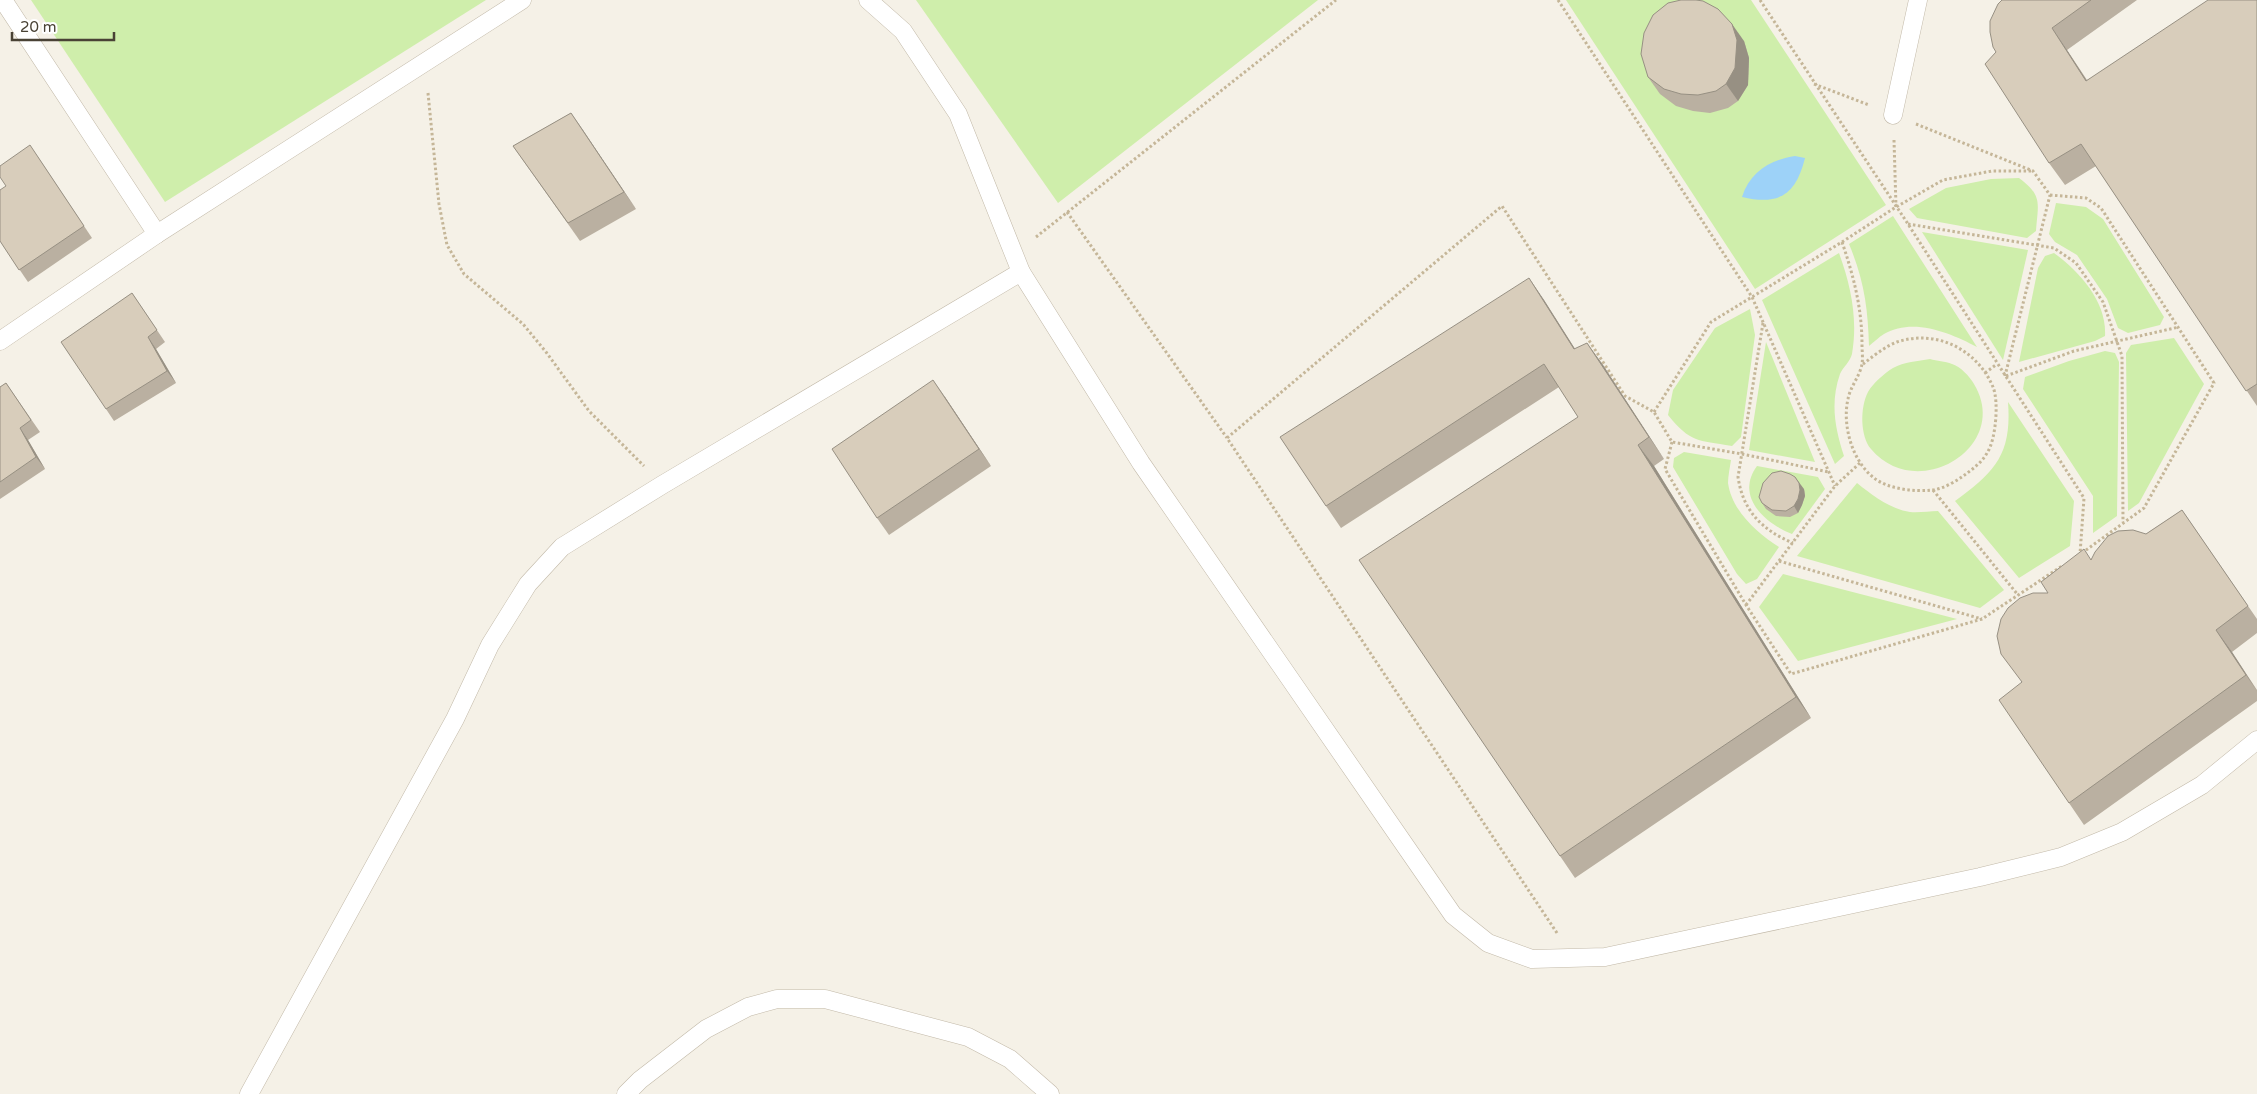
<svg xmlns="http://www.w3.org/2000/svg" width="2257" height="1094" viewBox="0 0 2257 1094" font-family="'Varela Round',sans-serif">
<rect width="100%" height="100%" fill="#f5f1e7"/>
<g fill="#cfeeab">
<path d="M31,0H486L165,202Z"/>
<path d="M916,0H1318L1058,203Z"/>
<path d="M1566,0H1751L1886,205L1755,289Z"/>
<path d="M2019,178C2043,196 2038,203 2036,231L2027,238L1917,218L1909,209L1946,188L1991,179Z"/>
<path d="M2056,203L2086,207L2103,219L2164,317L2160,325L2128,333L2118,328L2107,299L2077,255L2055,242L2049,234Z"/>
<path d="M1893,216L1977,347C1951,333 1913,317 1884,334C1879,337 1874,342 1869,346C1868,308 1864,280 1849,244Z"/>
<path d="M1922,232L2028,250L2003,360Z"/>
<path d="M1839,253C1851,286 1858,319 1852,354C1850,362 1843,367 1840,374C1830,403 1835,428 1844,456L1835,464L1762,300Z"/>
<path d="M2054,253C2080,272 2107,302 2105,336L2095,341L2019,362L2038,268L2045,256Z"/>
<path d="M1750,309L1755,335L1741,437L1732,446C1697,440 1691,443 1668,415L1673,390L1715,328Z"/>
<path d="M2174,338L2204,384L2139,503L2128,511L2126,353L2131,345Z"/>
<path d="M1766,342L1815,462L1749,450Z"/>
<path d="M2105,351L2115,353L2119,362L2117,516L2093,533V496L2023,389L2025,377L2069,361Z"/>
<path d="M1930,359C1937,361 1945,361 1952,364C1960,366 1970,377 1974,384C2012,447 1917,504 1871,449C1860,436 1860,407 1868,392C1873,383 1885,373 1893,368C1904,362 1918,361 1930,359Z"/>
<path d="M2008,402L2074,501L2070,546L2019,578L1955,501C1995,472 2012,454 2008,402Z"/>
<path d="M1684,452L1731,460C1730,467 1728,476 1728,483C1732,511 1757,533 1779,547L1757,579L1746,584L1737,574L1673,467L1674,458Z"/>
<path d="M1757,466L1818,477L1825,489L1792,534C1764,523 1735,496 1757,466Z"/>
<path d="M1857,483C1872,495 1890,509 1910,512C1919,513 1929,511 1938,511L2004,590L1980,608L1797,556Z"/>
<path d="M1783,574L1957,619L1798,661L1759,607Z"/>
</g>
<path fill="#9dd2f8" d="M1795,156L1805,158C1796,194 1780,206 1742,197C1750,172 1770,160 1795,156Z"/>
<g fill="none" stroke-linecap="round" stroke-linejoin="round">
<defs>
<g id="lane">
<path d="M3,0L157,234"/>
<path d="M868,0L903,31L958,114L1021,272L1141,463L1453,915L1488,943L1532,959L1605,957L1980,877L2061,857L2122,832L2202,785L2257,740"/>
<path d="M1893,115L1918,0"/>
<path d="M0,341L157,234L522,0"/>
<path d="M249,1094L455,719L490,645L528,584L562,547L662,485L1021,272"/>
<path d="M626,1094L640,1080L706,1029L748,1007L777,999H825L968,1037L1010,1059L1050,1094"/>
</g>
</defs>
<use href="#lane" stroke="#c2b9a8" stroke-width="19"/>
<g stroke="#c5b698" stroke-width="3" stroke-dasharray="2.5 2.5" stroke-linecap="butt">
<path d="M1558,0L1752,297L1835,486"/>
<path d="M1760,0L1908,224L2084,498L2080,554"/>
<path d="M1814,84L1869,105"/>
<path d="M428,93L439,204L447,245L464,274L523,324L546,352L589,411L644,466"/>
<path d="M1916,124L2033,171L2050,195L2005,376"/>
<path d="M1894,140L1896,207"/>
<path d="M2050,195L2086,198L2101,208L2214,383L2144,508L2082,553"/>
<path d="M1067,212L1227,438"/>
<path d="M1908,224L2054,248L2076,263L2103,302L2122,356L2123,522"/>
<path d="M1036,237L1336,0"/>
<path d="M1842,242C1854,277 1862,309 1862,345C1862,351 1863,358 1862,364C1860,376 1850,387 1848,399C1842,425 1852,461 1874,478C1888,489 1914,492 1932,490C1944,489 1956,481 1966,474C1974,468 1982,462 1987,453C1996,440 1999,401 1993,387C1977,349 1936,329 1897,342C1884,347 1872,357 1862,365"/>
<path d="M1763,323L1738,477C1743,511 1762,530 1793,543"/>
<path d="M1985,373L1997,364"/>
<path d="M2006,376L2074,351L2179,327"/>
<path d="M1654,412L1711,322L1842,242L1896,207L1943,180L1992,171H2033"/>
<path d="M1672,442L1665,469L1746,605L1791,674L1982,619L2062,566"/>
<path d="M1933,490L2018,595"/>
<path d="M1779,561L1982,619"/>
<path d="M1746,605L1835,486L1861,462"/>
<path d="M1557,933L1227,438L1502,206L1625,396L1654,412L1672,442L1742,454L1829,472"/>
</g>
<use href="#lane" stroke="#fff" stroke-width="18"/>
</g>
<g fill="#bab0a1">
<path d="M2002,0H2137L2067,50L2087,80L2257,0V406L2096,166L2065,185L2049,163L1996,52Z"/>
<path d="M1744,41L1749,58L1748,85L1738,101L1728,108L1710,113L1693,111L1676,106L1660,94L1648,77Z"/>
<path d="M571,113L636,209L580,241L513,146Z"/>
<path d="M38,157L92,238L28,282L0,241L6,186Z"/>
<path d="M1529,278L1544,300L1575,349L1587,343L1603,365L1664,459L1654,466L1811,718L1575,878L1560,856L1578,417L1559,387L1341,528L1326,506Z"/>
<path d="M132,293L165,342L156,349L176,383L114,421L106,409Z"/>
<path d="M6,383L40,432L28,440L45,469L0,499V387Z"/>
<path d="M945,397L991,466L889,535L877,518Z"/>
<path d="M1804,489L1805,496L1802,505L1798,513L1790,517L1776,516L1766,509L1762,503Z"/>
<path d="M2182,510L2257,619V633L2232,652L2257,690V701L2084,825L2069,803L2021,682L2048,593L2091,559L2146,534Z"/>
</g>
<g fill="#979083">
<path d="M1732,24L1744,41L1749,58L1748,85L1738,101L1726,84Z"/>
<path d="M2052,28L2067,50L2101,103L2086,81Z"/>
<path d="M571,113L583,130L636,209L624,192Z"/>
<path d="M1529,278L1544,300L1589,371L1574,349Z"/>
<path d="M148,337L156,349L176,383L167,371Z"/>
<path d="M1587,343L1603,365L1664,459L1649,437Z"/>
<path d="M933,380L945,397L991,466L979,449Z"/>
<path d="M20,428L28,440L45,469L36,457Z"/>
<path d="M1638,445L1654,466L1811,718L1796,697Z"/>
<path d="M1795,477L1804,489L1805,496L1802,505L1798,513L1794,506Z"/>
<path d="M2216,630L2232,652L2257,691L2246,675Z"/>
</g>
<g fill="#d8cdbb" stroke="#979083">
<path d="M1681,0H1696L1703,1L1718,9L1732,24L1737,40L1735,68L1726,84L1716,91L1698,95L1681,94L1664,89L1648,77L1641,54L1644,33L1653,15L1668,3Z"/>
<path d="M2002,0H2091L2052,28L2086,81L2208,0H2257V384L2246,391L2081,144L2049,163L1985,64L1996,52L1993,47L1990,32V21L1998,4Z"/>
<path d="M571,113L624,192L568,223L513,146Z"/>
<path d="M30,145L84,226L19,270L0,241V190L6,186L0,177V166Z"/>
<path d="M1529,278L1574,349L1587,343L1649,437L1638,445L1796,697L1560,856L1359,560L1578,417L1544,364L1326,506L1280,437Z"/>
<path d="M132,293L157,330L148,337L167,371L106,409L61,342Z"/>
<path d="M933,380L979,449L877,518L832,449Z"/>
<path d="M6,383L31,420L20,428L36,457L0,482V387Z"/>
<path d="M1781,471L1790,474L1795,477L1799,483L1800,490L1798,499L1794,506L1786,511L1772,510L1762,503L1759,497L1763,483L1772,473Z"/>
<path d="M2182,510L2248,606L2216,630L2246,675L2069,803L1999,700L2022,682L2001,654L1997,636L2001,619L2008,608L2020,598L2033,593H2048L2041,582L2084,549L2091,560L2095,552L2108,536L2118,531L2133,530L2146,534Z"/>
</g>
<path d="M12 32v8h102v-8" fill="none" stroke="#494235" stroke-width="2.5"/>
<text x="20" y="32" font-size="15" fill="#494235" stroke="#ffffff" stroke-width="4" paint-order="stroke">20 m</text>
</svg>
